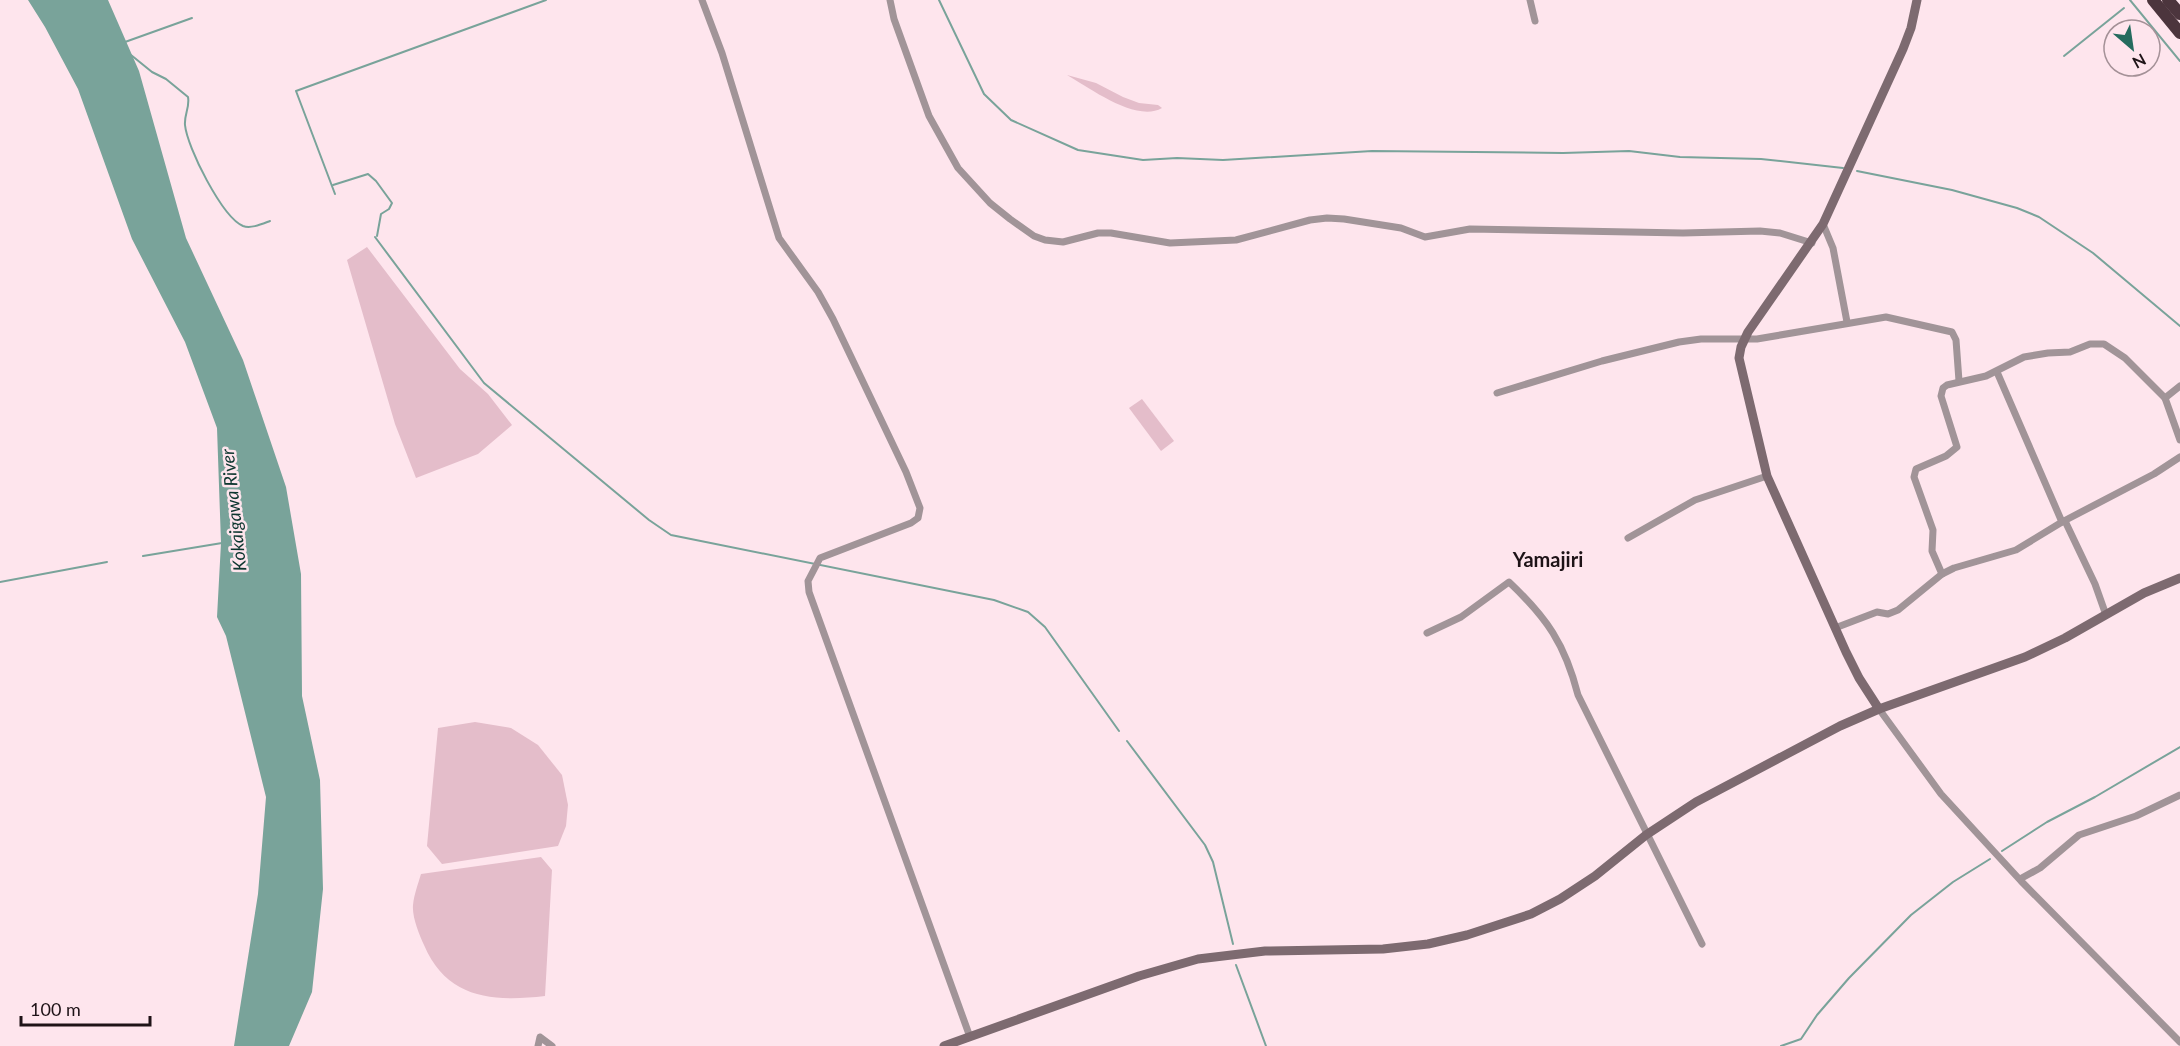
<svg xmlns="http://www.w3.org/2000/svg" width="2180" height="1046" viewBox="0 0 2180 1046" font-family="Lato,sans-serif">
<rect width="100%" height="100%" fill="#fee5ed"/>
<g fill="#e4bdca">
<path d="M1067,75L1096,83L1123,97L1139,103L1158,105L1162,108C1136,123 1090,88 1067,75Z"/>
<path d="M367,247L460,369L488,394L512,425L478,454L416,478L395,424L347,260Z"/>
<path d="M1142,399L1174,441L1161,451L1129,408Z"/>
<path d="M475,722L511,728L538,745L562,775L568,805L566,826L558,846L442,864L427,846L438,728Z"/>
<path d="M541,857L552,870L545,996C493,1002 447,999 424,945C419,934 412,917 413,905C414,895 418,884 421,874Z"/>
</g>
<path fill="#79a39a" d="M28,0H108L139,71L186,238L243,360L286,487L301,574L302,696L320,780L323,889L312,992L289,1046H234L258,894L266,797L226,636L217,617L221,543L217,428L185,342L132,239L78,89L45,27Z"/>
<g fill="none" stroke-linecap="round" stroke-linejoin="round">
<g stroke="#79a39a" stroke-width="2">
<path d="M939,0L984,94L1011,120L1078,150L1143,160L1177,158L1223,160L1372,151L1563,153L1629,151L1680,157L1761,159L1843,168"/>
<path d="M2130,0L2180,61"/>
<path d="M125,42L192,18"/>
<path d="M131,55L152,72L166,79L188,97C190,107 184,115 185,125C187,147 222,217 243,226C251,229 262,224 270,221"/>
<path d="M2064,56L2124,8"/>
<path d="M1857,171L1952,190L2017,208L2039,217L2093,253L2180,326"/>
<path d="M333,185L368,174L376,181L392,203L389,209L381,214L377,236"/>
<path d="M335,194L296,91L546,0"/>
<path d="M375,237L484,383L649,520L671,535L994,600L1028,612L1045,627L1119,731"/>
<path d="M143,556L222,543"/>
<path d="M0,582L107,562"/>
<path d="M1127,741L1205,845L1213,862L1233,944"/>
<path d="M2002,851L2047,822L2095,797L2180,747"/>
<path d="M1236,965L1266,1046"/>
<path d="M1781,1046L1801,1039L1817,1015L1849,978L1911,915L1953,882L1990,859"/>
</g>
<g stroke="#a19498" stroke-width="7">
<path d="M702,0L722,53L779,238L818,292L833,319L906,472L920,508L918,518L911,523L820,558L808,581L809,592L970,1037"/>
<path d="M890,0L894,19L929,116L958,168L990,203L1010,219L1034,236L1045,240L1063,242L1098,233H1111L1170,243L1236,240L1310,220L1327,218L1344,219L1401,228L1425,237L1470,229L1683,233L1760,231L1780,233L1812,243"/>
<path d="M1530,0L1535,21"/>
<path d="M1823,224L1833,248L1847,322"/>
<path d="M1997,372L2062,522"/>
<path d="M1497,393L1602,361L1679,342L1701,339H1757L1886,317L1952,332L1956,340L1959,381"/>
<path d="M2165,398L2180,386"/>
<path d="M2065,521L2095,584L2106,615"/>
<path d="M1628,538L1695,500L1767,476"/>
<path d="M1942,574L1932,551L1933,530L1914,477L1916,469L1946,456L1957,447L1941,396L1943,388L1947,385L1986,376L2024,357L2048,353L2070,352L2090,344H2104L2125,358L2165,398L2180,440"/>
<path d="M1835,628L1877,612L1888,614L1898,610L1942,574L1954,568L2016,550L2062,522L2154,474L2180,457"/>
<path d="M1427,633L1461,617L1509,582C1547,618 1565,644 1578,695L1702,944"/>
<path d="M1879,709L1941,794L2021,881L2180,1042"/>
<path d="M2020,879L2040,868L2079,835L2136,816L2180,795"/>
<path d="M538,1046L540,1037L552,1046"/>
</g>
<g stroke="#7d6a70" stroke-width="9">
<path d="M1879,709L1859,678L1846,652L1767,476L1739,358L1741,347L1748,332L1823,224L1903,49L1911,28L1917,0"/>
<path d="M944,1046L1139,976L1198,959L1265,951L1383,949L1428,944L1467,935L1531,914L1560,899L1595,876L1646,835L1696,802L1840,726L1879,709L2025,657L2065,638L2144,593L2180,578"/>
</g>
<g stroke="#4c353d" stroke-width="12">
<path d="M2153,0L2180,33"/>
<path d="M2168,0L2180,14"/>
</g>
</g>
<g text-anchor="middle" stroke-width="5" stroke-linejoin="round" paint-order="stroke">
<g font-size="18" font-style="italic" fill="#0d362f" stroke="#fee5ed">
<text transform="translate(234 510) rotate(-96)" y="6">Kokaigawa River</text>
</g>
<g font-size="20" font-weight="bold" fill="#1e1317" stroke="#fee5ed">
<text x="1548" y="567">Yamajiri</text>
</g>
</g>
<g transform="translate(2132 48) rotate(151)"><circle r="28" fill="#fee5ed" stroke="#a49197" stroke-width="1.5"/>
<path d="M0-4.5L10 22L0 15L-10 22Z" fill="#256b5e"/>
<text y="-9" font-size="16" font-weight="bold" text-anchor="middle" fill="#1e1317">N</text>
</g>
<path d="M21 1016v9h129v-9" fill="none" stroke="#1e1317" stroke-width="3"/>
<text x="30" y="1016" font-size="18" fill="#1e1317" stroke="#fee5ed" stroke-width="4.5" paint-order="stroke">100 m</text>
</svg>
